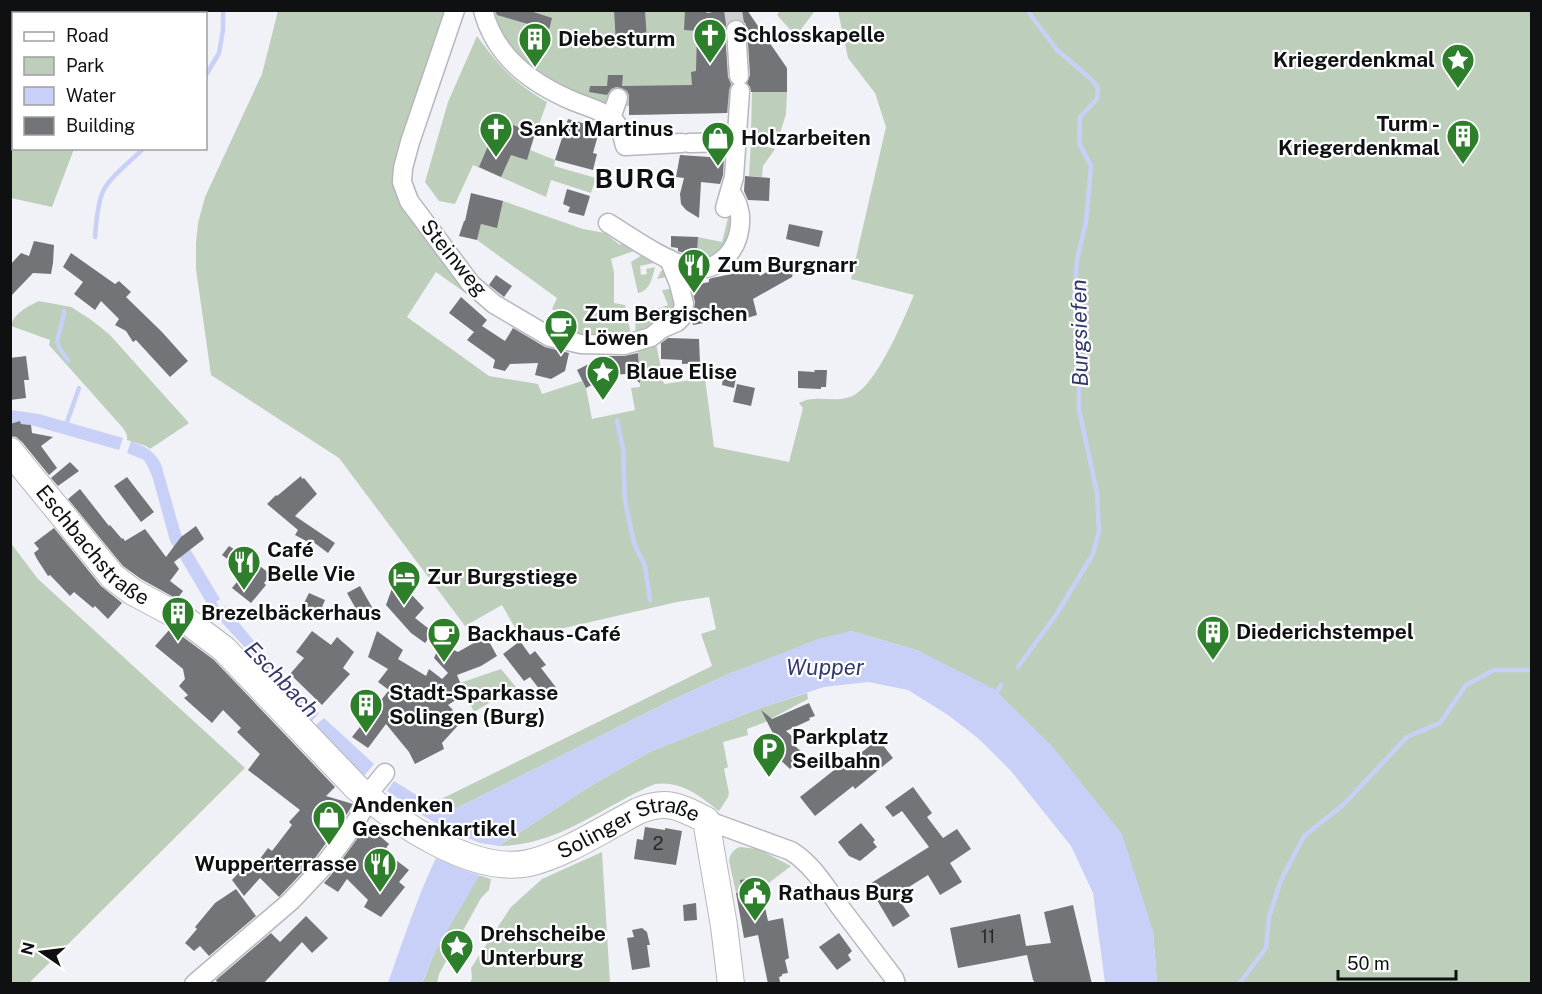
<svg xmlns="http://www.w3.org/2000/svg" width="1542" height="994" viewBox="0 0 1542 994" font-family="'Public Sans',sans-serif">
<rect width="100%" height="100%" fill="#f1f2f7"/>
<g fill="#bdcebb">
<path d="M11,10L127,11L126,14H14V148L74,149L52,207L11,198Z"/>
<path d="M278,11H455L402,182L471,284L464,292L436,272L407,317L489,376L538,384L542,394L582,381L586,388L592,419L635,410L631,388L640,387L638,349L656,343L664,384L705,378L714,447L789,462L803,408L799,403C814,394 833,403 850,397C876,388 903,320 914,295L851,279L886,127L875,93L848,58L838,11H1531V983H1157L1153,931L919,651L851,631L731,673L672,700L457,808L431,804L712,666L701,634L716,629L709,597L677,602L521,638L502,605L465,626L339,458L211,375L196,269V243L198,223L205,197L262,74Z"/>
<path d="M489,11H685V30L704,31L723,84L735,83L728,113L629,115V106L601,107L585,102L518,63Z"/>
<path d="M780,11H814V12L796,36L777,15Z"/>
<path d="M477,36C499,66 514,83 547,102L530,150L555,160L554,166L596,178L591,193L551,180L546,197L473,165L455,204L439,201L425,182L448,102Z"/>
<path d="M752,92H787L786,114L778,140L751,132Z"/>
<path d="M751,142L775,149L763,166L762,177L749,176Z"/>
<path d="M503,201L583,229L605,233L620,245L623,239L638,247L634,251L611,259L614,272V303L625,305L632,339L549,334L558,313L552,309L557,298L477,240L481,224L497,227Z"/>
<path d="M730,210L733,211L731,235L719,256L699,263L678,254H697L698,237L722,242Z"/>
<path d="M648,251L653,254L654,263L640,266L641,275L647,274L646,269L655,267C652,278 650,291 638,293L631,262Z"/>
<path d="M669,269L676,294V314L636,336L635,320L654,316L652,307L657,309L668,305L662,290L670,289L667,277L657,279L661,271Z"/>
<path d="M39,301L71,307L90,319L109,334L189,423L150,449L146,446L127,440V435L123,428L49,345L50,340L11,326C13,314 28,306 39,301Z"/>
<path d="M10,542L38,579L245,768L28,984L10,983Z"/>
<path d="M501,669L516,687L474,712L460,683Z"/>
<path d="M807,693L808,699L763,723L747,729L748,735L723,742L728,767L724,769L729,793L728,797L719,811C700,796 681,780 655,784C645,788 635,793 626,798C585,820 546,846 499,846L584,790L649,752L763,707Z"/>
<path d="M740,847L758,849L791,866L761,889L736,893L729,861C730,853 734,849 740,847Z"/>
<path d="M602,852L610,983H470L472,978L471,968L511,907L542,879Z"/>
<path d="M479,875L491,879L489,890L481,898L439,974L437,983L422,984L435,951Z"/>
</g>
<g fill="#c9d0f7">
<path d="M11,410L39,414L123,438L119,450L31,425L21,424L20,421L11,424Z"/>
<path d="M131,441C145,446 154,451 161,464L181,534L220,599L209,607L170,541L153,479L149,469L144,460L127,453Z"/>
<path d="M225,606L282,675L276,681L214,614Z"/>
<path d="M851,631L919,651L994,689L1053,747L1122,834L1153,931L1157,983H1105L1093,893L1071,846L1011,771L979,739L948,715L908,690L868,682L824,687L763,707L649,752L584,790L499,846L491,879L479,876L435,951L422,983H388C406,932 423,879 450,831L413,810L386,791L394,781L431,804L457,808L672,700L731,673L818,639Z"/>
<path d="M286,679L319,713L312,721L280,685Z"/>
<path d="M324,718L374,764L363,777L316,725Z"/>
</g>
<path fill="#f1f2f7" d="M392,779L394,781L387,791L431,821L450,831L480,843L499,846L491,879L461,869L433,857L446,832L412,812L384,793V789Z"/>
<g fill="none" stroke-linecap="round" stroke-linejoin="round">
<g stroke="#c9d0f7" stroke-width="4.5">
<path d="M206,75L219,53L223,30V10"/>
<path d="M95,237C96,223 97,207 102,194C106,180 133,159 144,148"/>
<path d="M64,311C64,317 57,340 57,342C58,348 65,355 68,360"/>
<path d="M617,420L623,449L625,501L634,543L645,566L650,600"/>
<path d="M66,425L79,388"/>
<path d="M211,598L221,614"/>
<path d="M1018,667L1056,615L1093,554L1099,531L1097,493L1079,410V352L1074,300L1077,260L1086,222L1091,166L1079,143L1080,117L1097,99L1098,88L1091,79L1057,50L1027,10"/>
<path d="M995,695L1001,685"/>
<path d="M1239,984L1266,948L1269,917L1281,880L1304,836L1343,805L1407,737L1440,723L1466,685L1494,670H1532"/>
</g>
</g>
<g fill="#737478">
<path d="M495,10H527L552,18L549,30L497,15Z"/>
<path d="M614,10H645L647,42L616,43Z"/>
<path d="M685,10H705L707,13L724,10H747L787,68V92H751L750,87L747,83L750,75L747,29L745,23L741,20L736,19L729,21L726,25L725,30L728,77L731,84L729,90L727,113L629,115V95L627,91L622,88L616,87L611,89L607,95L589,92L590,86H607L608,75H623L622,86L692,85L691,72L696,71L697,31L684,30Z"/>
<path d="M568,119L600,128L593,153L597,154L593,170L555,160Z"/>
<path d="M507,123L535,133L527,160L511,155L501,177L479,167L497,125L503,127Z"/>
<path d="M680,155L724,158L723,175L720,184L701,182L699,218L686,210L681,204L680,194L684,178L676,177Z"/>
<path d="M745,176L770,178L769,201L748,200L744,191Z"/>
<path d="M567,189L590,196L584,216L568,212L570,207L563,204Z"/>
<path d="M471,193L503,201L497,228L481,224L477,240L459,236L464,221H465Z"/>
<path d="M789,224L823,231L819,247L786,239Z"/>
<path d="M671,236L698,237L697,255L686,254L678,251V248L671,247Z"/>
<path d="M34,241L54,245L53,263L51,274L33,273L10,297V265L21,253L29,256Z"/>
<path d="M71,253L115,284L119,281L131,292L126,297L162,332L188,361L170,377L136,340L133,342L126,331L115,325L119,319L101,301L95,310L74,294L83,282L63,267Z"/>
<path d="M791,262L794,268L792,277L753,299L757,315L733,322L732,318L693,325L692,320L695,302L691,286L709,282V279L712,278L756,269L760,276L781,264Z"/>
<path d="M496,275L512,286L504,297L489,285Z"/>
<path d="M461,297L487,320L482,326L505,341L513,328L545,347L569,353L565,371L551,379L535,375L538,363L510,364L505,371L493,368L495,360L467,340L474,332L449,313Z"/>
<path d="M668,338L699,339L700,363L682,364V360L661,359V343Z"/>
<path d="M638,353L640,383L628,374L601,375V380L586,388L577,370L604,356H624Z"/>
<path d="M26,356L29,380H24L26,398L10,400V358Z"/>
<path d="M724,370L737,372L734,388L722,385Z"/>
<path d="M814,370H827L826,387H821V389L798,388V371L815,372Z"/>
<path d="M737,384L755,388L751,406L733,402Z"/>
<path d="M20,421L21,424L31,425L32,433L53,437L41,446L57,468L49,475L22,442L16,437L10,436V424Z"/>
<path d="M70,462L79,471L58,486L51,478Z"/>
<path d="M301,476L302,479L304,478L317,494L295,516L335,543L328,553L312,541L310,543L295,535L298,530L267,504L276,495L277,496Z"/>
<path d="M127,477L154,512L141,522L114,486Z"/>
<path d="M80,489L109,526L110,525L122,539L123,538L125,541L145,529L166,557L181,537L196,526L204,539L174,562L179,569L170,581L183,591L177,599L141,579L123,566L68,499Z"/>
<path d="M54,528L101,586L122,603L108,619L95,606L93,608L74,592L70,596L50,575L48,576L37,559L34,553L39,549L34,543Z"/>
<path d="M229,546L255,562L271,575L264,583L266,585L251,603L232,588L245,572L222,555Z"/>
<path d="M394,583L406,599L411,594L424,608L415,618L433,632L425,643L411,633L386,605Z"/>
<path d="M360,586L373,609L360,616L347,593Z"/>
<path d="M309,593L325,600L317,619L300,611Z"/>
<path d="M170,629L179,634L214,660L335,787L326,796L353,804L347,814L313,861L279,897L260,878L244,896L232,880L249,862L253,866L255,863L256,864L268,848L272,851L292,825L289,822L300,810L248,770L260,754L237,732L241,728L223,710L212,723L184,698L188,695L179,686L185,679L183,669L155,646Z"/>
<path d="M312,631L331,645L337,637L354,652L343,668L350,674L322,705L290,674L304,658L296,652Z"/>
<path d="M377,631L403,650L398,659L426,676L429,669L442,679L448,673L434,658L440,644L458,652L486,636L497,656L481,666L457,675L465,694L448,705L463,720L442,743L444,749L415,764L409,752L386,724L368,748L352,737L389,690L378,682L388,669L368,657Z"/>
<path d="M520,641L530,655L535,651L546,665L541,668L558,690L547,699L530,677L524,681L503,654Z"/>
<path d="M809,703L815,716L809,718L810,720L786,731L799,742L795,746L804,754L790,769L773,753L780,747L761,710L772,719Z"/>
<path d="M878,739L893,758L855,789L853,786L815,816L800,797L838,767L840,770Z"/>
<path d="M913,787L932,813L927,817L943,838L957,829L971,849L950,863L962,882L940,895L928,875L896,895L910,916L893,927L868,885L929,847L902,811L893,817L885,807Z"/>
<path d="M861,823L875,840L873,842L877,847L860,861L849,856L838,842Z"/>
<path d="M367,825L389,844L384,851L409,870L399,882L405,887L381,917L364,907L368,900L347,879L338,892L324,883L331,875Z"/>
<path d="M645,827L665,830V828L682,831L676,865L634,859L637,839L643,840Z"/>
<path d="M754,878L755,890L761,889L768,921L783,918L789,958L785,960L788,973L782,974V976L779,977L780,982L768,984L758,935L744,938L736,893L742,892L740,880Z"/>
<path d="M236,889L256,916L209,956L200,946L194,951L185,943L197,929L195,927L215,903Z"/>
<path d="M696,903L697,920L684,921L683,905Z"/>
<path d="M1073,905L1092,984H1036L1033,980L1027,955L958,968L950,928L1020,914L1026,946L1051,943L1044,912Z"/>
<path d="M306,916L328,938L312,953L302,942L263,984H218L216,980L271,933L280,942Z"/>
<path d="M642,928L647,932L650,945H647L650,967L632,970L627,938L634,937L632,930Z"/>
<path d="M839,933L852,951L848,955L851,960L837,970L819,947Z"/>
</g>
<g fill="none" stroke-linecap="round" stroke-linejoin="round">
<path stroke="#cfd0d4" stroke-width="18" stroke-dasharray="18 9" stroke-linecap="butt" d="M733,10L736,30"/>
<defs>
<g id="minor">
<path d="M455,10L410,142L403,168L402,182L409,201L471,284L494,304L550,337L581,344L624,345L651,337L661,329L677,322L681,318L684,304L679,284L669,259"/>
<path d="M483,10C495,57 531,83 573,101C585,106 601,110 611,118C620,125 623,136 625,146L682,143"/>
<path d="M736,30L739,76"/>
<path d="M611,118L618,98"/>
<path d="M689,143L736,142"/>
<path d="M725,208L734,177L740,91"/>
<path d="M608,223C631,237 663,260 689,267C712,274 732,257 738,236C742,221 741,204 730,192"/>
<path d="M706,820L791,851C812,864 826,887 840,907C858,931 876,954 894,978L896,984"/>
<path d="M194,984L291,901L322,868L340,844L357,820L369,798L372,789L385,773"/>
</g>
<g id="secondary">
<path id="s1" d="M10,451L113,577L133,592L187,621L224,649L357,788C397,823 474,875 529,863C564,855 605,828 638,811C666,799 679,806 706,820L724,926L731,984"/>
</g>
</defs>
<use href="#minor" stroke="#b6b7bc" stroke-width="21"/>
<use href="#secondary" stroke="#b6b7bc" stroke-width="28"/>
<use href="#minor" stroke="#fff" stroke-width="18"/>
<use href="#secondary" stroke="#fff" stroke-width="26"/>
</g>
<defs>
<symbol id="church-pin" viewBox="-11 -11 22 30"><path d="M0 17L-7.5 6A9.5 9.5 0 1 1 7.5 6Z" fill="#2d7f2c" stroke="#fff"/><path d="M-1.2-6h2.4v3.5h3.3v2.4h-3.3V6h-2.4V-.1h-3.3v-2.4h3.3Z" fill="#fff"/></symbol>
<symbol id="building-pin" viewBox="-11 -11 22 30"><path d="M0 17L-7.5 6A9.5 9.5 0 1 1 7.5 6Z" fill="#2d7f2c" stroke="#fff"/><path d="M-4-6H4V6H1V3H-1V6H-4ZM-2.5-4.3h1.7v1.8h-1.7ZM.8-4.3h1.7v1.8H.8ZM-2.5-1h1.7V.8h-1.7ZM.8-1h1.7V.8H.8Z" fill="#fff"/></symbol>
<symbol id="sight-pin" viewBox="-11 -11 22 30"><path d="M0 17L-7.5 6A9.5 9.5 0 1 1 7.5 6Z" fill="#2d7f2c" stroke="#fff"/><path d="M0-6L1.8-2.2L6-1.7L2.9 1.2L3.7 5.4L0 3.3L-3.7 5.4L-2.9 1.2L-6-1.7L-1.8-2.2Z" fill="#fff"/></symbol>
<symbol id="shop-pin" viewBox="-11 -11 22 30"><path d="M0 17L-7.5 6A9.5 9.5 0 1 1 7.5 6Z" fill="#2d7f2c" stroke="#fff"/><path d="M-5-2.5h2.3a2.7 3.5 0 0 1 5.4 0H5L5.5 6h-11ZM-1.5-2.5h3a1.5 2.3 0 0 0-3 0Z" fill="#fff"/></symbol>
<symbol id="restaurant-pin" viewBox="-11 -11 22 30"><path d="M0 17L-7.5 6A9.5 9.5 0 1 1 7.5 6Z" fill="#2d7f2c" stroke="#fff"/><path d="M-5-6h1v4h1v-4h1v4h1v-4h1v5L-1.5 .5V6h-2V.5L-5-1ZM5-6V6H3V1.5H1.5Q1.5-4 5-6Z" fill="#fff"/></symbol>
<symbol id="cafe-pin" viewBox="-11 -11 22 30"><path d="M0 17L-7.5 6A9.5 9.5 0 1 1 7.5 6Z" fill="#2d7f2c" stroke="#fff"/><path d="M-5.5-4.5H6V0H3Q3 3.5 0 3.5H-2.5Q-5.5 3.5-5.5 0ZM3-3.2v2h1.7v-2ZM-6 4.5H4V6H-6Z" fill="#fff"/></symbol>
<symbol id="hotel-pin" viewBox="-11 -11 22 30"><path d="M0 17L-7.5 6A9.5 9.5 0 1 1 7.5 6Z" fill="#2d7f2c" stroke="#fff"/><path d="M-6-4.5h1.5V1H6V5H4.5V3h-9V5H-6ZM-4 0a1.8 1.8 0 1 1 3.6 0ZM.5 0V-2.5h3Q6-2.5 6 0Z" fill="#fff"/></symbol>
<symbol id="parking-pin" viewBox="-11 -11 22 30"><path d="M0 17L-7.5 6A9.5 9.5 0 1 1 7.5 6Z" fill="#2d7f2c" stroke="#fff"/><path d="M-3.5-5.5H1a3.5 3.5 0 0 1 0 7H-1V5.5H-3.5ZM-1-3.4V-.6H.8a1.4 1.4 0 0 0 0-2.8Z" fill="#fff"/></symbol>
<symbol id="civic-pin" viewBox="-11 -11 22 30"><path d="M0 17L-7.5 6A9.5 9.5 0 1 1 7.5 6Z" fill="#2d7f2c" stroke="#fff"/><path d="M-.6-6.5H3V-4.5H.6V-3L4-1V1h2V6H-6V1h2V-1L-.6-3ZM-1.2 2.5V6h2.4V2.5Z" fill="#fff"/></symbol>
</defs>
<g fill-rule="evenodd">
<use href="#church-pin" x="691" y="16" width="38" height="52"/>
<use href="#building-pin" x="516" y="20" width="38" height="52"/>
<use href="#sight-pin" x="1439" y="41" width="38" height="52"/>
<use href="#church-pin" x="477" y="110" width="38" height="52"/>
<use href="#building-pin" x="1444" y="117" width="38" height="52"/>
<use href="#shop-pin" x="699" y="119" width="38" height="52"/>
<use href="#restaurant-pin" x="675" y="246" width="38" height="52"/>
<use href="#cafe-pin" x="542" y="307" width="38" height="52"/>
<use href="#sight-pin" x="584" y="353" width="38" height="52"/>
<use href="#restaurant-pin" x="225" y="543" width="38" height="52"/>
<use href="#hotel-pin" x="385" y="558" width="38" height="52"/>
<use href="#building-pin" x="159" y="594" width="38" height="52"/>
<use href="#building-pin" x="1194" y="613" width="38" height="52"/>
<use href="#cafe-pin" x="425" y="615" width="38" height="52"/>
<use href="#building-pin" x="347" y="686" width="38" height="52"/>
<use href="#parking-pin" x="750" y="730" width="38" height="52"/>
<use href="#shop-pin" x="310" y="798" width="38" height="52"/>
<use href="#restaurant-pin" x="361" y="845" width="38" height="52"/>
<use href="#civic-pin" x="736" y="874" width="38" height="52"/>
<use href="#sight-pin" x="438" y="927" width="38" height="52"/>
</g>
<g text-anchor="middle" stroke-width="4.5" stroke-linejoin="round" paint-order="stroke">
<g font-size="18" fill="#28292b">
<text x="658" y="850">2</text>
<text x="988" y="943">11</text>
</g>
<g font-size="21" font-weight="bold" fill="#0f1011" stroke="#fff" text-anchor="start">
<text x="733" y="42">Schlosskapelle</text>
<text x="558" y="46">Diebesturm</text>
<text x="1435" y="67" text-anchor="end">Kriegerdenkmal</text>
<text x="1440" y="131" text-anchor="end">Turm -<tspan x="1440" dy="24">Kriegerdenkmal</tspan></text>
<text x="519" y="136">Sankt Martinus</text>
<text x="741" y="145">Holzarbeiten</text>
<text x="717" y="272">Zum Burgnarr</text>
<text x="584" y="321">Zum Bergischen<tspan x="584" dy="24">Löwen</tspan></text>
<text x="626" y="379">Blaue Elise</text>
<text x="267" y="557">Café<tspan x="267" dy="24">Belle Vie</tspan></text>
<text x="427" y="584">Zur Burgstiege</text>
<text x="201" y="620">Brezelbäckerhaus</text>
<text x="1236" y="639">Diederichstempel</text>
<text x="467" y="641">Backhaus-Café</text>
<text x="389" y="700">Stadt-Sparkasse<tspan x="389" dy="24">Solingen (Burg)</tspan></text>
<text x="792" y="744">Parkplatz<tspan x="792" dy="24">Seilbahn</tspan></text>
<text x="352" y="812">Andenken<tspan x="352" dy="24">Geschenkartikel</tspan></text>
<text x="357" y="871" text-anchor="end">Wupperterrasse</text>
<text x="778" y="900">Rathaus Burg</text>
<text x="480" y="941">Drehscheibe<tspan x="480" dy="24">Unterburg</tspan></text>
</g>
<g font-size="21" fill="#0f1011" stroke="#fff">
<text transform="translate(454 258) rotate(51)" y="7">Steinweg</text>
<text dy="7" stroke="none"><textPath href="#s1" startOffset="126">Eschbachstraße</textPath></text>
<text dy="7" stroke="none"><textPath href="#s1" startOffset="789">Solinger Straße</textPath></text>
</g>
<g font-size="22" font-style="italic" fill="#33396a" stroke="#fff">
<text transform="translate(1079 333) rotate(-91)" y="8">Burgsiefen</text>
<text x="825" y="675">Wupper</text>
<text transform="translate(282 679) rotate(46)" y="8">Eschbach</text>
</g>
<g font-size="27" font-weight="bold" letter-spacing="1.5" fill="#0f1011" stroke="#fff">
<text x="636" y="188">BURG</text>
</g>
</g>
<rect width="1542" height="994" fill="none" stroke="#0f1011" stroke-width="24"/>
<rect x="12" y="12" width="195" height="138" fill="#ffffff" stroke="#9f9fa0" stroke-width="1.5"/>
<rect x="24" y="32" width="30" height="9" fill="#ffffff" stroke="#9f9fa0" stroke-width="1.5"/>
<text x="66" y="42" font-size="18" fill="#0f1011">Road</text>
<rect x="24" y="57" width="30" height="18" fill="#bdcebb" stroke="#9f9fa0" stroke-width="1.5"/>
<text x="66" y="72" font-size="18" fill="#0f1011">Park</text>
<rect x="24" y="87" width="30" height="18" fill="#c9d0f7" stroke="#9f9fa0" stroke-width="1.5"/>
<text x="66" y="102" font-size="18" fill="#0f1011">Water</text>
<rect x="24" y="117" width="30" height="18" fill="#737478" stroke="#9f9fa0" stroke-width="1.5"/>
<text x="66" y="132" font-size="18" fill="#0f1011">Building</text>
<g transform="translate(42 952) rotate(284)" stroke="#ffffff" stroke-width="4.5" paint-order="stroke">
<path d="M0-4.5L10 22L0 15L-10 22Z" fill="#0f1011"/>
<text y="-9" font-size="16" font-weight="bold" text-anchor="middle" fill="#0f1011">N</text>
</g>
<path d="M1338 970v9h118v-9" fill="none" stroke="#0f1011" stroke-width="3"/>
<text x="1347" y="970" font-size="18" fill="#0f1011" stroke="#ffffff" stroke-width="4.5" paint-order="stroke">50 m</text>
</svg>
